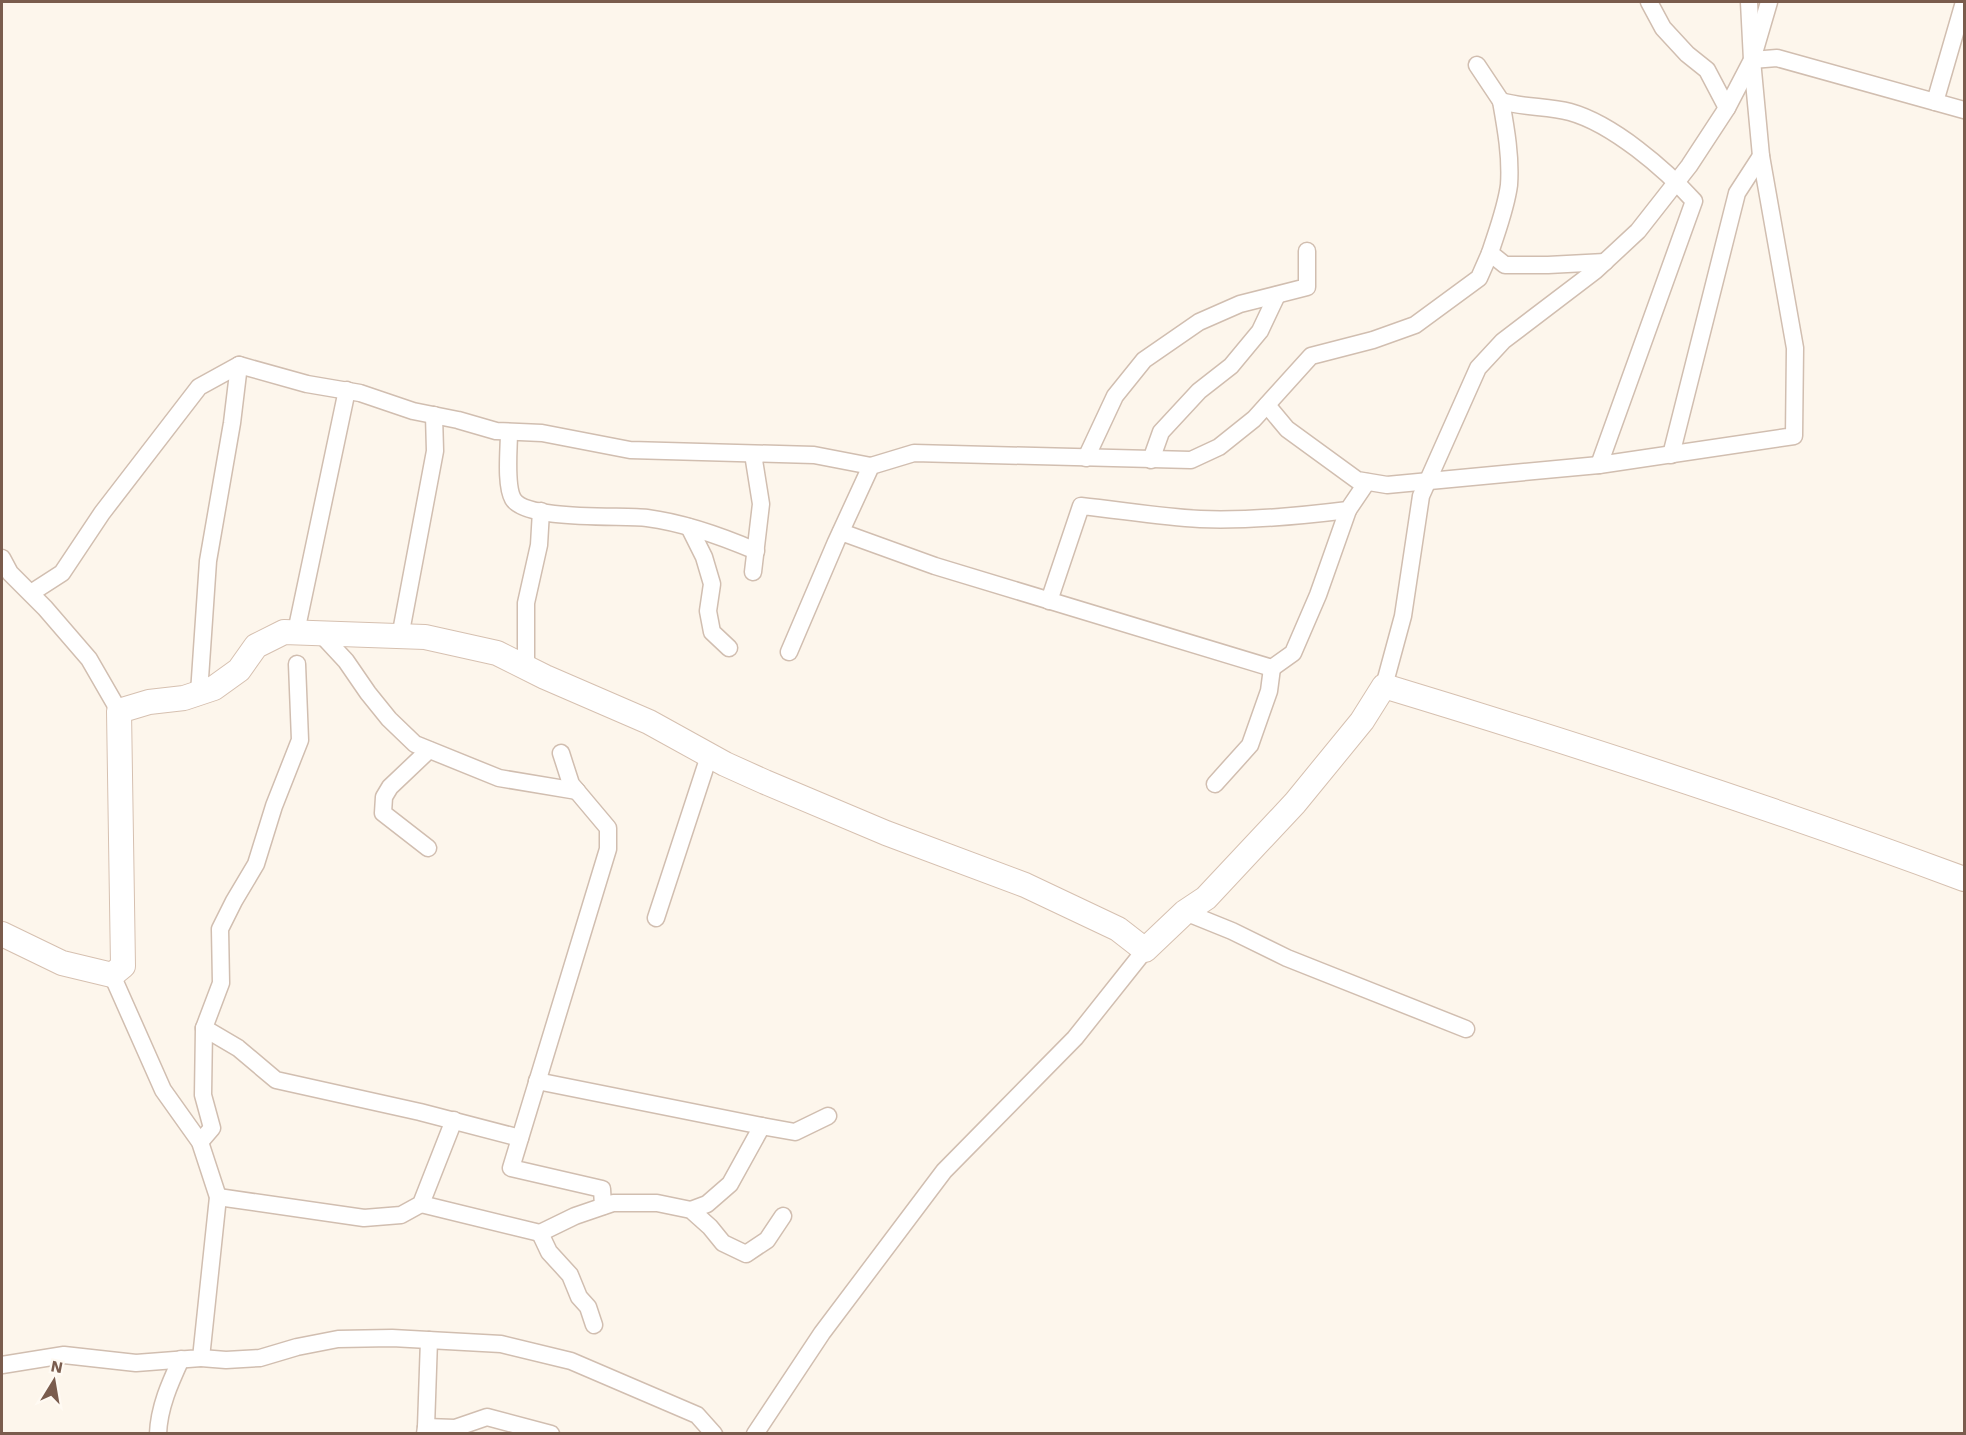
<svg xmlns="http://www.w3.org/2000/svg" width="1966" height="1435" viewBox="0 0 1966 1435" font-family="'Work Sans',sans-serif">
<rect width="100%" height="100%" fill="#fdf6ec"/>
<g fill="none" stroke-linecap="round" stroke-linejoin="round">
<defs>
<g id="street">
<path d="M1649,2L1663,28L1687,54L1707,70L1727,108"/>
<path d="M1752,60L1777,58L1964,110"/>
<path d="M1477,65L1501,101C1524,108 1548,106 1570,112C1613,124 1665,169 1694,201L1599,465"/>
<path d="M1501,101C1506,129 1511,157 1509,185C1506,208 1497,231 1490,253L1505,265H1548L1605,262"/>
<path d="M1935,102L1964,2"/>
<path d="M1267,405L1287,429L1357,480L1387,485L1599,465L1794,436L1795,348L1761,156L1752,60L1769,2"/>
<path d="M509,432C509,449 505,485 513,499C526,521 622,515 647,518C685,523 721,536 756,551"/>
<path d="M753,454L761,504L753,572"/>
<path d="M1671,455L1737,193L1761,156"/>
<path d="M1086,458L1115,396L1144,360L1199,322L1240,304L1307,287V251"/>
<path d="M1151,460L1161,432L1199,391L1231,366L1260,331L1277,295"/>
<path d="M689,527L704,557L712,584L708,611L712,632L729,648"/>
<path d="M841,532L935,566L1272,668L1293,653L1318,595L1348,510"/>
<path d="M2,558L10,573L45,608L89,659L119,711"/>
<path d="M31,593L62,573L102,513L199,387L239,365L307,384L360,393L413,411L458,420L496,431L542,433L630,450L814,455L871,466"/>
<path d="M1049,601L1081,506C1120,510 1160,517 1200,519C1249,521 1300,516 1348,510L1367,482"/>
<path d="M296,632L347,390"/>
<path d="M320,633L346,661L368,693L389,719L415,744L499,778L577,791"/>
<path d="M400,637L435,451L434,415"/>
<path d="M789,652L836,542L871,466L914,453L1191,460L1219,447L1254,419L1311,356L1373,340L1415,325L1479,278L1490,253"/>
<path d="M526,667V603L539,545L541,511"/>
<path d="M1384,686L1403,616L1421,496L1478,368L1503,341L1595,271L1638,231L1689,166L1727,108L1752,60L1749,2"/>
<path d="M199,693L208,561L232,423L239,365"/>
<path d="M561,753L571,784L608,828V849L511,1168L602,1189L603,1206"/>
<path d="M1215,784L1250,745L1269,691L1272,668"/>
<path d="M428,848L383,813L384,797L390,787L429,750"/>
<path d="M1185,912L1232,931L1287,958L1466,1029"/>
<path d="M656,918L709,756"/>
<path d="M204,1028L238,1048L276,1080L420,1112L520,1138"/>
<path d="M537,1081L762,1126"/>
<path d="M200,1142L212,1128L203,1095L204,1028L221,983L220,929L234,901L256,864L274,806L300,740L297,664"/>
<path d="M218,1197L364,1218L401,1215L421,1204L454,1120"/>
<path d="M421,1204L540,1233L575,1216L613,1203H657L691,1210L710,1227L723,1243L746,1254L767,1240L783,1216"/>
<path d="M691,1210L707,1204L730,1184L762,1126L795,1132L828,1116"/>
<path d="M540,1233L549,1252L570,1275L579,1297L588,1307L594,1325"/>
<path d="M201,1358L226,1360L260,1358L297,1347L338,1339L392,1338L501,1344L571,1361L697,1415L714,1434"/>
<path d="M2,1365L64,1355L136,1363L201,1358L218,1197L200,1142L163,1090L112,975"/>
<path d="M426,1427L429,1340"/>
<path d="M158,1434C159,1407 170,1383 181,1359"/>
<path d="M425,1434L426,1427L455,1428L487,1417L551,1434"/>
<path d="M755,1434L822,1333L944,1171L1075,1038L1145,950"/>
</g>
<path id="secondary" d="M2,934L62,963L112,975L123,966L119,711L149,702L184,698L214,688L239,670L256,646L284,632L425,637L497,653L545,677L649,722L725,764L765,782L886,833L1025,885L1118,929L1145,950L1185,912L1206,898L1295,803L1362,721L1384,686C1579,745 1773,808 1964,879"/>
</defs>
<use href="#street" stroke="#d1beb0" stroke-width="19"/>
<use href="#secondary" stroke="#d6c0b0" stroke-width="26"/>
<use href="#street" stroke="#fff" stroke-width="16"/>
<use href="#secondary" stroke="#fff" stroke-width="24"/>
</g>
<rect width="1966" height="1435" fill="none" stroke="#7a5c4d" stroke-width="6"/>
<g transform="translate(54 1381) rotate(11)" stroke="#fffaf3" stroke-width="4.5" paint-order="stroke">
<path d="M0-4.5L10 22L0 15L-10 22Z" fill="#7a5c4d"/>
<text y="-9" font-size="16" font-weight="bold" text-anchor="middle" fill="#7a5c4d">N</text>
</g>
</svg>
